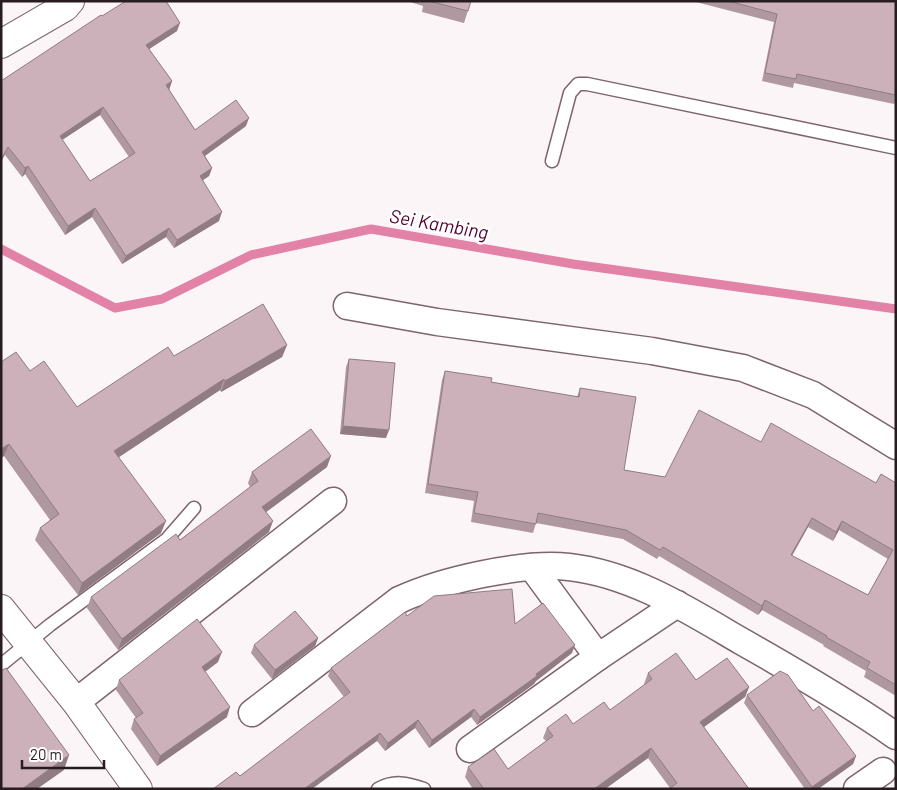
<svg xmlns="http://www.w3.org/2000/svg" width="897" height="790" viewBox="0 0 897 790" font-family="Barlow,sans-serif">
<rect width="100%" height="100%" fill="#fbf5f7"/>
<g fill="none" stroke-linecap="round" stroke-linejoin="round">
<path stroke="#e182a6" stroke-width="9" d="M1,249L115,308L162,299L251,255L371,229L573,264L896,309"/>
<defs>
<g id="service">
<path d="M552,161L570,93L578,84H587L896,148"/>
<path d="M1,665L50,625L167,539L194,508"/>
<path d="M378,789C394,780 407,783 424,789"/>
</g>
<g id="minor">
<path d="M347,306L437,322L652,351L743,368L813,395L896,446"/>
<path d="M532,567L598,657"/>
<path d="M76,702L333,501"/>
<path d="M252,713L399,600C442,580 522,562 569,567C632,574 688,610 741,641C794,671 846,701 896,736"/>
<path d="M470,749L598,657L677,604"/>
<path d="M857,789L883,771"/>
</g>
<g id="tertiary">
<path d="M1,44L65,7L70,1"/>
<path d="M1,609L76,702L138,789"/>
</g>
</defs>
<use href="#service" stroke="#7d646d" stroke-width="15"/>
<use href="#minor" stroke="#7d646d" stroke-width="29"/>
<use href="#tertiary" stroke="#7d646d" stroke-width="30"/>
<use href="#service" stroke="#fff" stroke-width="12"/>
<use href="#minor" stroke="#fff" stroke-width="26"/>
<use href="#tertiary" stroke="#fff" stroke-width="28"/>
</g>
<g fill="#b098a0" fill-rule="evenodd">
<path d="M407,1H471L464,23L422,12L423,6Z"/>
<path d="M692,1H896V100L894,104L794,83L793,88L762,81L774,22Z"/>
<path d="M102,16L177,31L149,49L172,81L169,90L195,130L246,126L205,156L212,168L209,176L203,180L219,221L174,248L166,237L122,264L92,217L65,235L25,174L22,177L5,155L1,162V81ZM100,115L129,157L90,181L62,140Z"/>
<path d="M287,345L282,357L221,392L220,390L119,457L161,533L78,595L35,540L40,528L50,520L4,456L1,458V362L30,371L77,407L174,356Z"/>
<path d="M349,359L386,438L340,434L346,367Z"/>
<path d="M445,371L491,382L577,397L580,388L624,470L665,477L761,442L876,483H896V696L864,677L866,671L823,646L824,645L762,610L758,615L659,556L657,559L623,539L536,523L533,533L471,522L474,501L425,493L442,380ZM808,527L833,541L839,530L888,559L868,595L792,556Z"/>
<path d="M327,467L266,512L269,532L118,650L87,608L91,597L180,540L250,487L248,483L252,472Z"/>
<path d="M407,616L515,624L572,653L536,681L534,684L477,725L471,717L429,748L415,728L385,751L377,741L240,776L344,697L328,676L331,668Z"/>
<path d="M318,638L315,646L272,679L251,653L254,645Z"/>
<path d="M218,662L205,672L227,717L157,766L131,729L134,719L136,718L116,690L119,680Z"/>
<path d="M648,673L749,687L745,697L704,727L749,789L670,788L648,758L605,789H473L465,777L468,767L508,769L546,741L543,738L547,728L573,724L610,710L645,685L644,684Z"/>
<path d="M747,695L813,711L856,756L853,764L818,789H805L744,703Z"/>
</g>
<g fill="#907c82">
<path d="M180,23L177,31L143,53L146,45Z"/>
<path d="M172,81L169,90L166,85Z"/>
<path d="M103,107L100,115L56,144L60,136Z"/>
<path d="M249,118L246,126L199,160L202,152Z"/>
<path d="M28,166L25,174L22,177L25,168Z"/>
<path d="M212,168L209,176L197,184L200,176Z"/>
<path d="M95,208L92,217L65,235L68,226Z"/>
<path d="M222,212L219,221L174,248L177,240Z"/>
<path d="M169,228L166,237L122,264L126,256Z"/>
<path d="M287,345L282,357L221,392L225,381Z"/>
<path d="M224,379L220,390L110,463L114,451Z"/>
<path d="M343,426L389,430L386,438L340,434Z"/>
<path d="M9,444L4,456L1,458V449Z"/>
<path d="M331,456L327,467L258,518L262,507Z"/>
<path d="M812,518L808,527L787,564L791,555Z"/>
<path d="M166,521L161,533L78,595L82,583Z"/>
<path d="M273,521L269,532L118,650L122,639Z"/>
<path d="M842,521L839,530L833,541L836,532Z"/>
<path d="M765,600L762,610L758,615L762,606Z"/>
<path d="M318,638L315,646L272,679L275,670Z"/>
<path d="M575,645L572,653L536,681L534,684L477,725L480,717Z"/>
<path d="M222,652L218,662L198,677L202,667Z"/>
<path d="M749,687L745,697L697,732L700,722Z"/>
<path d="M230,707L227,717L157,766L160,756Z"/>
<path d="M474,709L471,717L429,748L432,740Z"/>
<path d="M418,720L415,728L385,751L388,743Z"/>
<path d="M380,733L377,741L312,789H304Z"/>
<path d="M651,748L648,758L605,789H594Z"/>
<path d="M69,755L64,770L37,789H22Z"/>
<path d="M856,756L853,764L818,789H812V787Z"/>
</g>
<g fill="#cdb1ba" stroke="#907c82" fill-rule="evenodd">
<path d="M126,1H166L180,23L146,45L172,81L166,85L195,130L236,100L249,118L202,152L212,168L200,176L222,212L177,240L169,228L126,256L95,208L68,226L28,166L25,168L8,147L1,160V81L101,15L102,16ZM103,107L135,153L90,181L60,136Z"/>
<path d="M429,1H471L468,11Z"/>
<path d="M728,1H896V95L797,74L796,79L765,73L777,14Z"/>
<path d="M263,304L287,345L225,381L224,379L114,451L166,521L82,583L40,528L59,514L9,444L1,449V362L16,352L30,371L44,361L77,407L168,347L174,356Z"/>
<path d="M349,359L395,363L389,430L343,426Z"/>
<path d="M445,371L492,378L491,382L579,397L580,388L636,397L624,470L665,477L699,410L761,442L771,423L876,483L881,474L896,483V685L867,668L870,662L826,637L827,636L765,600L762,606L663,547L660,550L626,530L538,513L536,524L474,513L478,492L428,484ZM812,518L836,532L842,521L893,550L868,595L791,555Z"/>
<path d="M311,429L331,456L262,507L273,521L122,639L91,597L176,534L180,540L258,481L252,472Z"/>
<path d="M512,589L515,624L543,603L575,645L536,674L537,676L480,717L474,709L432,740L418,720L388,743L380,733L304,789H213L236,772L240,776L350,692L331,668L405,612L407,616L434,596Z"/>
<path d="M295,611L318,638L275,670L254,645Z"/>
<path d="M197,619L222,652L202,667L230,707L160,756L134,719L143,713L119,680Z"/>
<path d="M676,653L696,680L727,658L749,687L700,722L749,789H669L677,783L651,748L594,789H484L468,767L494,749L508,769L553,736L547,728L566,714L573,724L604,702L610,710L652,679L648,673Z"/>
<path d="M6,668L69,755L22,789H1V671Z"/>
<path d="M780,671L788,675L813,711L819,706L856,756L812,787L747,695Z"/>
</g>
<g text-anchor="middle" stroke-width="5" stroke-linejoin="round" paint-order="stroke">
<g font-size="19" font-style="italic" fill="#55002c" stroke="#fff">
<text transform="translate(439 224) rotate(10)" y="7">Sei Kambing</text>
</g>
</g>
<rect width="897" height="790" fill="none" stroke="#271d20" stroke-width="5"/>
<path d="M22 760v8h82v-8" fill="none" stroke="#271d20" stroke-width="2.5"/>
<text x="30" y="760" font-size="15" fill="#271d20" stroke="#ffffff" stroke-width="4" paint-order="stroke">20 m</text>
</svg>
